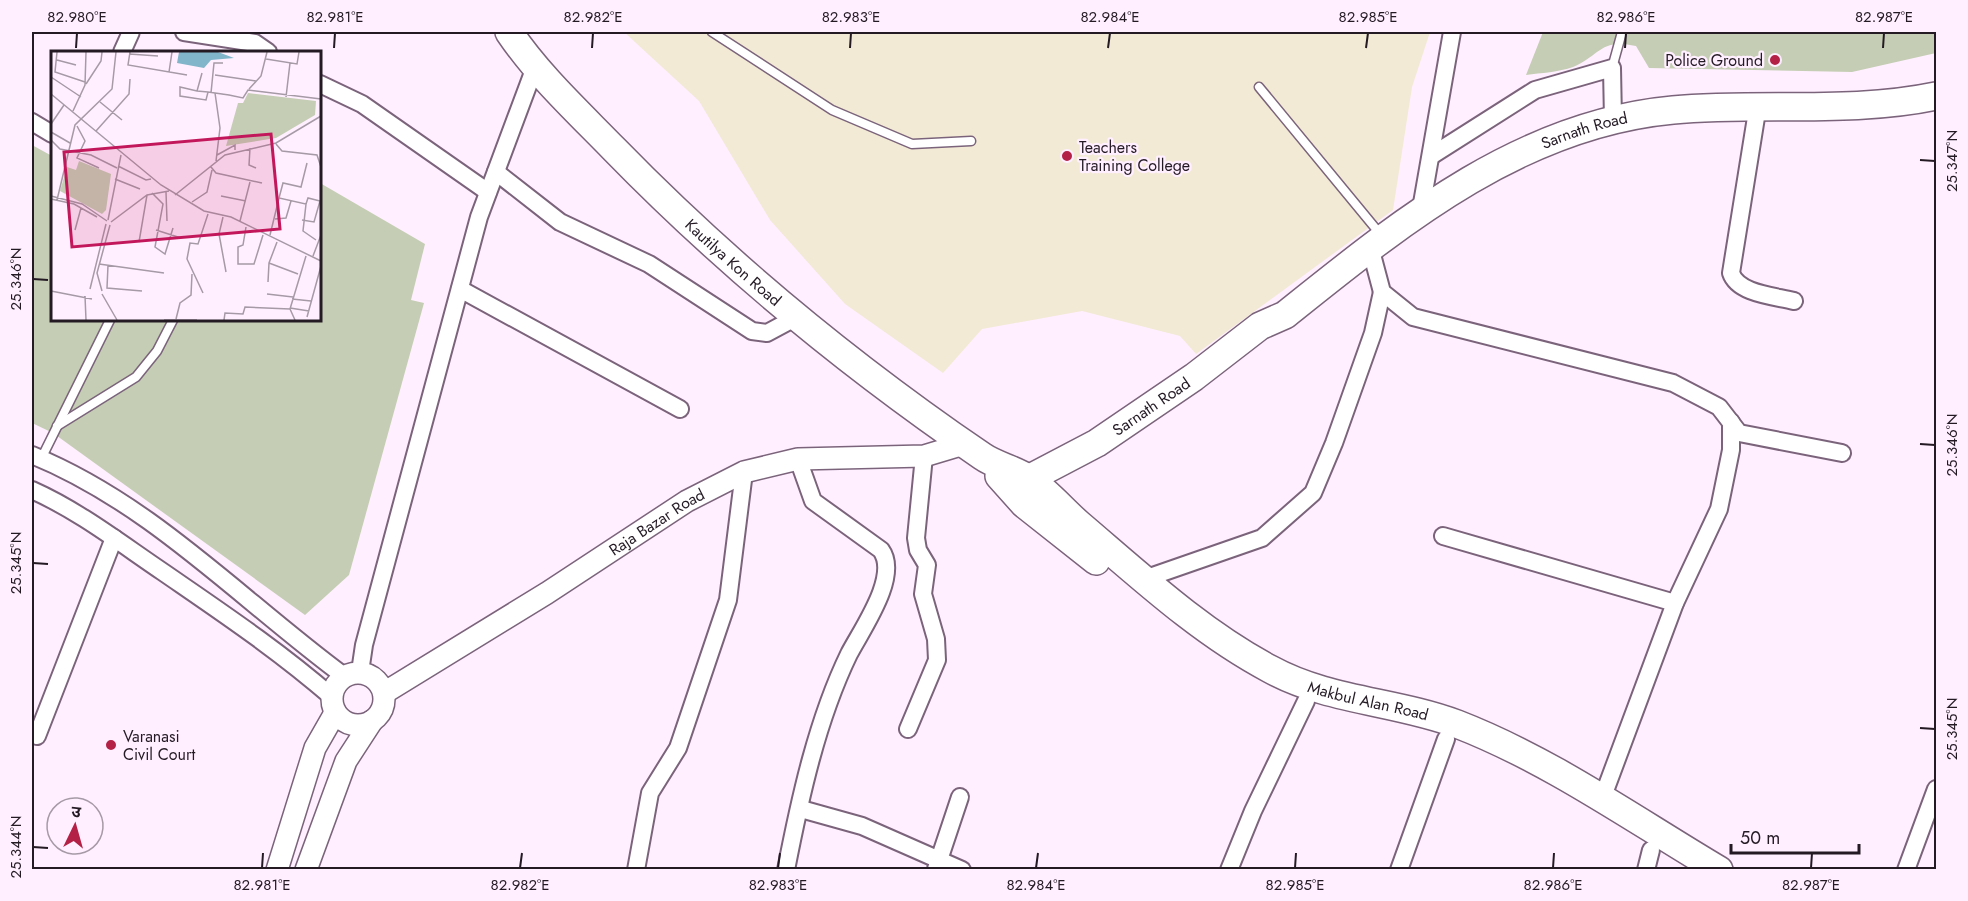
<svg xmlns="http://www.w3.org/2000/svg" width="1968" height="901" viewBox="0 0 1968 901" font-family="Jost,'Noto Sans Devanagari',sans-serif">
<rect width="100%" height="100%" fill="#ffefff"/>
<path fill="#f3ead5" d="M624,32H1430L1412,87L1393,210L1196,354L1180,336L1082,311L982,329L943,373L845,304L770,220L699,101Z"/>
<g fill="#c5ceb4">
<path d="M1543,32H1936V53L1852,72L1649,68L1636,46C1600,38 1601,55 1573,67C1559,72 1541,73 1526,75Z"/>
<path d="M32,145L52,156V320H320V183L425,244L411,300L424,303L349,575L305,615L53,433L32,423Z"/>
</g>
<g fill="none" stroke-linecap="round" stroke-linejoin="round">
<defs>
<g id="service">
<path d="M712,32L832,110L912,144L971,141"/>
<path d="M1612,68L1622,32"/>
<path d="M1259,87L1381,235"/>
<path d="M57,426L136,377L157,351L173,320"/>
<path d="M41,459L110,320"/>
</g>
<g id="minor">
<path d="M184,32L255,43L268,52"/>
<path d="M122,52L131,32"/>
<path d="M320,84L362,104L488,192"/>
<path d="M1758,105L1731,273C1738,294 1775,296 1794,301"/>
<path d="M32,122L52,134"/>
<path d="M1431,156L1535,90L1612,68L1613,120"/>
<path d="M496,172L560,222L649,264L752,331L767,333L795,318"/>
<path d="M1421,209L1452,32"/>
<path d="M1370,247L1382,292L1413,317L1673,383L1719,407L1739,433L1842,453"/>
<path d="M460,289L680,409"/>
<path d="M32,455C152,504 241,600 344,676"/>
<path d="M32,490C79,511 120,543 163,572C221,612 278,650 332,697"/>
<path d="M1443,536L1675,603"/>
<path d="M1144,579L1262,538L1313,493L1334,443L1373,333L1382,292"/>
<path d="M360,672L364,645L479,217L535,67"/>
<path d="M908,729L937,660L936,639L923,594L927,565L918,550L916,538L924,456"/>
<path d="M37,736L114,538"/>
<path d="M1602,799L1675,603L1719,509L1731,450V422"/>
<path d="M801,809L862,826L962,870"/>
<path d="M936,869L960,797"/>
<path d="M636,870L650,793L678,748L728,600L744,472"/>
<path d="M786,870C800,798 817,720 849,654C862,629 900,576 881,550L813,501L798,459"/>
<path d="M1229,870L1253,811L1306,701"/>
<path d="M1399,870L1446,739"/>
<path d="M1646,870L1651,850"/>
<path d="M1906,870L1936,789"/>
</g>
<g id="tertiary">
<circle cx="358" cy="699" r="26"/>
<path id="s1" d="M384,693L547,593L687,501L744,472L798,459L924,456L964,444"/>
<path d="M277,870L315,748L335,713"/>
<path d="M306,870L346,761L372,721"/>
</g>
<g id="trunk">
<path id="s2" d="M509,32C538,75 577,111 614,149C726,264 849,365 982,456C996,466 1015,469 1029,479C1047,491 1063,510 1079,524C1139,575 1200,632 1270,669C1328,701 1396,701 1457,724C1550,760 1633,819 1719,870"/>
<path d="M999,476L1024,504L1096,561"/>
<path id="s3" d="M1015,486L1097,443L1194,377L1260,326L1285,315C1400,223 1520,124 1673,110C1760,102 1850,114 1936,96"/>
</g>
</defs>
<use href="#service" stroke="#7b647b" stroke-width="11"/>
<use href="#minor" stroke="#7b647b" stroke-width="20"/>
<use href="#tertiary" stroke="#7b647b" stroke-width="24"/>
<use href="#trunk" stroke="#7b647b" stroke-width="30"/>
<use href="#service" stroke="#fff" stroke-width="8"/>
<use href="#minor" stroke="#fff" stroke-width="16"/>
<use href="#tertiary" stroke="#fff" stroke-width="21"/>
<use href="#trunk" stroke="#fff" stroke-width="27"/>
</g>
<path fill="none" stroke="#241a24" stroke-width="2" d="M76,48L77,33M334,48L335,33M592,48L593,33M850,48L851,33M1108,48L1110,33M1366,48L1368,33M1625,48L1626,33M1883,48L1884,33M1920,160L1935,161M33,279L48,280M1920,444L1935,445M33,563L48,564M1920,728L1935,729M33,847L48,848M262,868L263,853M520,868L522,853M778,868L780,853M1036,868L1038,853M1295,868L1296,853M1553,868L1554,853M1811,868L1812,853"/>
<g fill="#b32146" stroke="#ffefff" stroke-width="2">
<circle cx="1775" cy="60" r="6"/>
<circle cx="1067" cy="156" r="6"/>
<circle cx="111" cy="745" r="6"/>
</g>
<g text-anchor="middle" stroke-width="4.5" stroke-linejoin="round" paint-order="stroke">
<g font-size="16" fill="#241a24" stroke="#ffefff" text-anchor="start">
<text x="1763" y="66" text-anchor="end">Police Ground</text>
<text x="1079" y="153">Teachers<tspan x="1079" dy="18">Training College</tspan></text>
<text x="123" y="742">Varanasi<tspan x="123" dy="18">Civil Court</tspan></text>
</g>
<g font-size="16" fill="#241a24" stroke="#ffefff">
<text dy="6" stroke="none"><textPath href="#s3" startOffset="675">Sarnath Road</textPath></text>
<text dy="6" stroke="none"><textPath href="#s2" startOffset="322">Kautilya Kon Road</textPath></text>
<text dy="6" stroke="none"><textPath href="#s3" startOffset="158">Sarnath Road</textPath></text>
<text dy="6" stroke="none"><textPath href="#s1" startOffset="322">Raja Bazar Road</textPath></text>
<text dy="6" stroke="none"><textPath href="#s2" startOffset="1101">Makbul Alan Road</textPath></text>
</g>
</g>
<g transform="translate(51 51)">
<rect width="270" height="270" fill="#ffefff"/>
<path d="M197,42L265,50L264,64L225,87L175,95L187,52H192ZM28,110L60,123L55,159L51,163L9,140L16,116L25,119Z" fill="#c5ceb4"/>
<path d="M128,1H167L183,7L160,9L153,17L126,12Z" fill="#81b5c9"/>
<path fill="none" stroke="#a79aa7" stroke-width="1.5" d="M6,1L4,21L34,31M79,1L77,14L136,24M78,3L107,5M215,8L246,13L248,1M6,9L25,14M118,21L121,1M164,24L205,30M0,26L30,46M35,33L50,10L51,1M198,38L210,25L216,1M146,40L151,22M157,41L155,49L129,45V36L146,40L157,41L178,44L192,47L197,39L270,48M160,42L163,12H172M164,42L169,77L165,110M0,43L110,134L153,160L180,166L270,210M235,46L239,12M49,51L71,69M22,60L34,34L35,1M0,73L13,54M26,75L34,90L26,107L48,117M45,80L78,43L79,28M0,81L19,92M0,89L9,98L40,104L66,117M225,93L231,100L266,104L270,116M199,97L198,114L205,117M166,104L184,94V99M256,112L250,136L232,132L228,147L255,153L252,180L265,189M67,115L95,129L100,128M160,116L165,122L211,132M64,128L89,138M115,141L116,170M101,142L112,153L104,196L114,203L122,177M124,144L174,104L225,92L270,65M0,145L31,153L56,170M170,145L195,150M0,148L23,153L46,166M6,149L24,74L61,38L65,1M141,151L156,141L161,119M172,166L168,183L175,221M224,168L235,167L240,150M57,169L70,104M251,169L263,171L269,150L257,147L255,153M189,170L199,131M60,171L96,144L118,140M195,176L192,194L187,196V213H203L212,184M24,179L30,157M105,179L130,187M219,184L228,147M88,191L96,144M262,205L270,184M218,212L247,223M48,213L113,222M57,214L56,237L91,240M217,231L218,212L226,191M39,238L55,173M0,240L41,248M51,240L46,222L59,174M152,242L136,208L139,192L147,193L157,163M51,243L66,269M216,243L242,246M34,245L35,269M241,248L260,250M239,257L258,260M256,266L270,215M125,268L129,252L140,244L141,223M113,269H146M173,269L174,262L192,263L194,256L239,258M244,269L239,258L255,205"/>
<path fill="#c2185b" fill-opacity="0.15" stroke="#c2185b" stroke-width="3" d="M220,83L229,178L21,196L13,101Z"/>
<rect width="270" height="270" fill="none" stroke="#241a24" stroke-width="3"/>
</g>
<rect width="1968" height="901" fill="none" stroke="#ffefff" stroke-width="66"/>
<g transform="translate(75 826) rotate(5)"><circle r="28" fill="#ffefff" stroke="#a79aa7" stroke-width="1.5"/>
<path d="M0-4.5L10 22L0 15L-10 22Z" fill="#b32146"/>
<text y="-9" font-size="16" font-weight="bold" text-anchor="middle" fill="#241a24">उ</text>
</g>
<path d="M1731 844v9h128v-9" fill="none" stroke="#241a24" stroke-width="3"/>
<text x="1740" y="844" font-size="18" fill="#241a24" stroke="#ffefff" stroke-width="4.5" paint-order="stroke">50 m</text>
<rect x="33" y="33" width="1902" height="835" fill="none" stroke="#241a24" stroke-width="2"/>
<g font-size="15" text-anchor="middle" fill="#241a24">
<text x="77" y="22">82.980°E</text>
<text x="335" y="22">82.981°E</text>
<text x="593" y="22">82.982°E</text>
<text x="851" y="22">82.983°E</text>
<text x="1110" y="22">82.984°E</text>
<text x="1368" y="22">82.985°E</text>
<text x="1626" y="22">82.986°E</text>
<text x="1884" y="22">82.987°E</text>
<text transform="translate(1952 161) rotate(-90)" y="5">25.347°N</text>
<text transform="translate(16 279) rotate(-90)" y="5">25.346°N</text>
<text transform="translate(1952 445) rotate(-90)" y="5">25.346°N</text>
<text transform="translate(16 563) rotate(-90)" y="5">25.345°N</text>
<text transform="translate(1952 729) rotate(-90)" y="5">25.345°N</text>
<text transform="translate(16 847) rotate(-90)" y="5">25.344°N</text>
<text x="262" y="890">82.981°E</text>
<text x="520" y="890">82.982°E</text>
<text x="778" y="890">82.983°E</text>
<text x="1036" y="890">82.984°E</text>
<text x="1295" y="890">82.985°E</text>
<text x="1553" y="890">82.986°E</text>
<text x="1811" y="890">82.987°E</text>
</g>
</svg>
